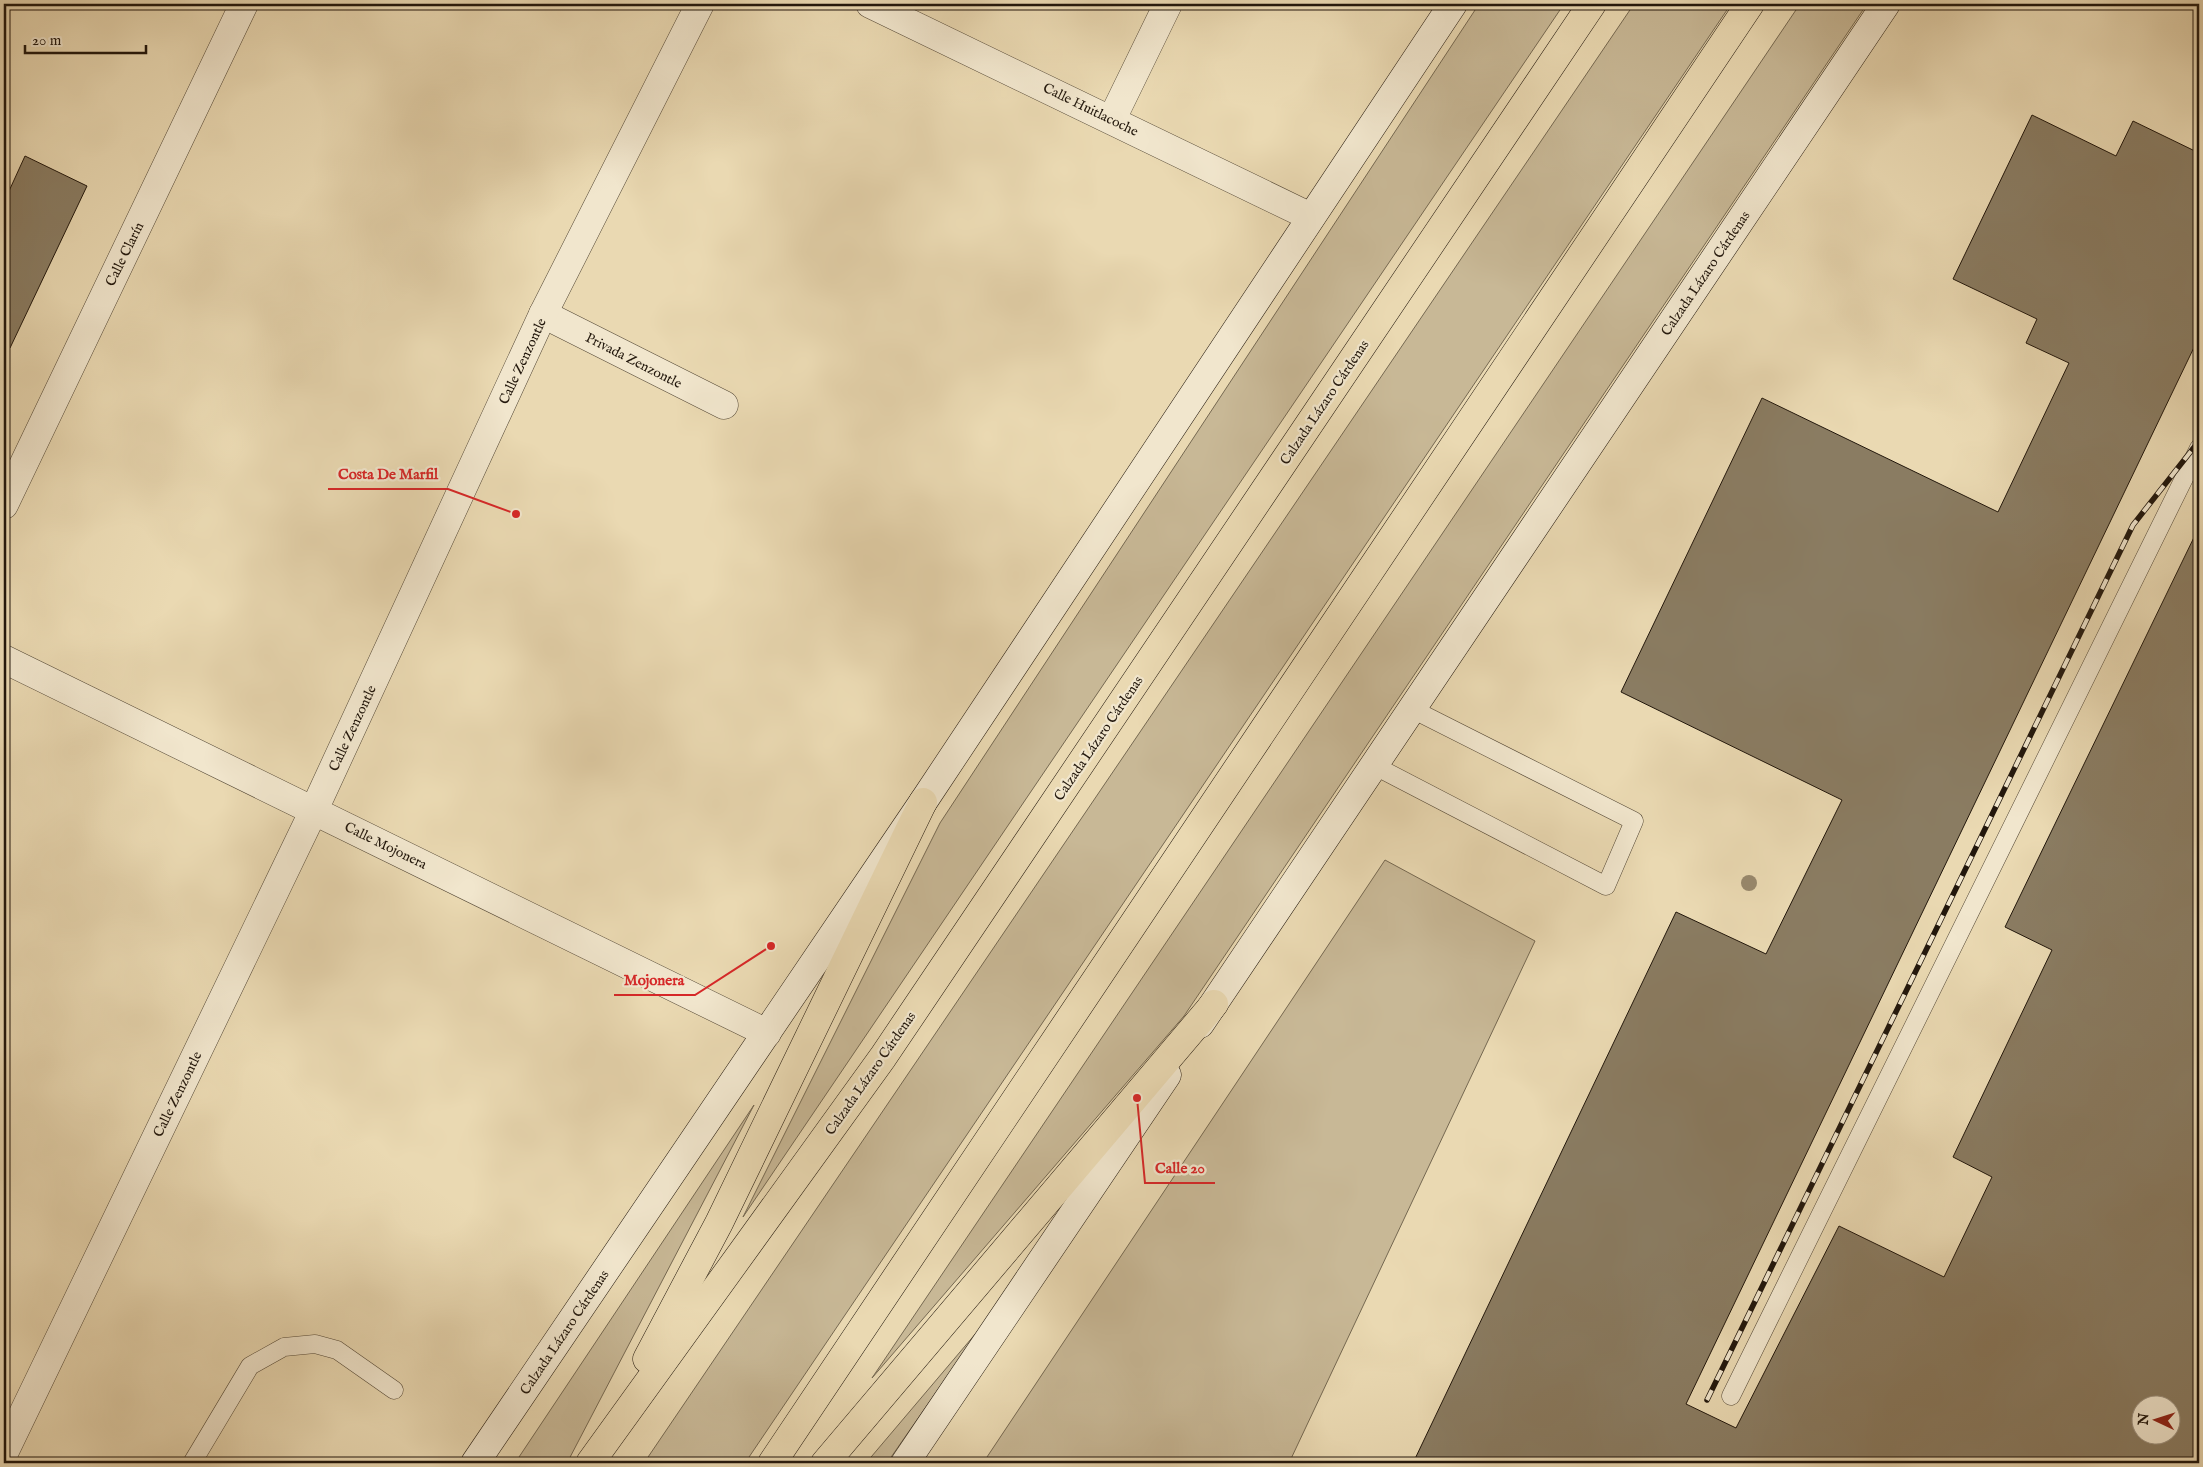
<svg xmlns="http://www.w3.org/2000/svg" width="2203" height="1467" viewBox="0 0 2203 1467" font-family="'IM FELL English',serif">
<rect width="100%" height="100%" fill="#ead9b2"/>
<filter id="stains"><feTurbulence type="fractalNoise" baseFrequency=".004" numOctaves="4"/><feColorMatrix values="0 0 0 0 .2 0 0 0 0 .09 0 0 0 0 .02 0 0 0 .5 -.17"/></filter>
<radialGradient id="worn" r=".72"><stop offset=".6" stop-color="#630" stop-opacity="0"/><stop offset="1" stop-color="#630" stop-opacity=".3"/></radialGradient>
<g fill="#c8b896" stroke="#756851">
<path d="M1479,4H1564L743,1217L940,823Z"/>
<path d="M1634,4H1731L745,1463H644Z"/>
<path d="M1800,4H1867L1184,1016L872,1378Z"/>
<path d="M1385,860L1535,941L1289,1463H983Z"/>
<path d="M754,1105L567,1463H515Z"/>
<path d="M982,1326L887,1463H866Z"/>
</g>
<g fill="#8a7c62" stroke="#22170c" fill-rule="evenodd">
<path d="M2032,115L2116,156L2133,121L2199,153V337L1686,1404L1736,1428L1839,1226L1944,1277L1992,1177L1953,1157L2052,950L2005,927L2199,527V1463H1413L1676,912L1766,954L1842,800L1621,692L1762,398L1998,512L2069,363L2026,343L2037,319L1953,279ZM2140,1404H2170V1434H2140Z"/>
<path d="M25,156L87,186L10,348L4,345V202Z"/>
</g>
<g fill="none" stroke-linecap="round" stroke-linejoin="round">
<defs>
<g id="service">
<path d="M1375,766L1606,886L1634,821L1412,709"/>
<path d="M1731,1396L2199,448"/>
<path d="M192,1463L250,1366L284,1347L315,1344L337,1350L394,1390"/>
</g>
<g id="minor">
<path d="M870,4L1311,217"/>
<path d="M1112,119L1168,4"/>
<path d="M543,314L724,405"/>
<path d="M4,505L244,4"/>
<path d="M4,659L767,1033"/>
<path d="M4,1453L314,810L543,314L700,4"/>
</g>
<g id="secondary">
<path d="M1200,1024L1886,4"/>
<path d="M475,1463L923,802L1453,4"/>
<path d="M905,1463L1167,1075"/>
</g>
<g id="motorway">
<path d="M647,1359L719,1223L923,802"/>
<path d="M590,1463L883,1057L1592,4"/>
<path d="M772,1463L1750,4"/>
<path d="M825,1463L1214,1004"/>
</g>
</defs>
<use href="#service" stroke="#544836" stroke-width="19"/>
<use href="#minor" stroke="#544836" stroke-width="29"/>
<use href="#secondary" stroke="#22170c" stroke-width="29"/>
<use href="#motorway" stroke="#22170c" stroke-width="29"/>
<use href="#service" stroke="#f1e6cd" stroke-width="18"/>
<use href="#minor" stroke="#f1e6cd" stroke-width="28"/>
<use href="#secondary" stroke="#f1e6cd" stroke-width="28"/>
<use href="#motorway" stroke="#ead9b2" stroke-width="28"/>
<defs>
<path id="rail" d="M1707,1400L2133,525L2199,441"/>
</defs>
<use href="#rail" stroke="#22170c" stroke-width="5.5"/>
<use href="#rail" stroke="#f1e6cd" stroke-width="4" stroke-dasharray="11" stroke-linecap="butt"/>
</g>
<circle fill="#98896d" cx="1749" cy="883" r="8"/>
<g text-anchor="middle" stroke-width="4.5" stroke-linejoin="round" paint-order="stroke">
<g font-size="14" fill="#22170c" stroke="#f1e6cd">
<text transform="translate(1091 109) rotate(26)" y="5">Calle Huitlacoche</text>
<text transform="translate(124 254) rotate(-64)" y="5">Calle Clarín</text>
<text transform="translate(1705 273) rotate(-56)" y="5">Calzada Lázaro Cárdenas</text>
<text transform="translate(634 360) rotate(27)" y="5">Privada Zenzontle</text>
<text transform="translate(522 361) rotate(-65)" y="5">Calle Zenzontle</text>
<text transform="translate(1324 402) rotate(-56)" y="5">Calzada Lázaro Cárdenas</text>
<text transform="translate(352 728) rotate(-65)" y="5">Calle Zenzontle</text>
<text transform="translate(1098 738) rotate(-56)" y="5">Calzada Lázaro Cárdenas</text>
<text transform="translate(386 845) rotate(26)" y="5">Calle Mojonera</text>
<text transform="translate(870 1073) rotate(-55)" y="5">Calzada Lázaro Cárdenas</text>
<text transform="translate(177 1094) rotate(-64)" y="5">Calle Zenzontle</text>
<text transform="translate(564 1332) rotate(-56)" y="5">Calzada Lázaro Cárdenas</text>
</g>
</g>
<path fill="none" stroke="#d62828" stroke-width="2" d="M516 514L448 489H328M771 946L695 995H614M1137 1098L1145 1183H1215"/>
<g fill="#d62828" stroke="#f1e6cd" stroke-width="2">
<circle cx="516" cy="514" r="5"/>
<circle cx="771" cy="946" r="5"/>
<circle cx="1137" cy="1098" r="5"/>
</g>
<g font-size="15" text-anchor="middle" font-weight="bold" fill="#d62828" stroke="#f1e6cd" stroke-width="4.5" stroke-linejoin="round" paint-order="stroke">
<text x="388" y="479">Costa De Marfil</text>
<text x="654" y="985">Mojonera</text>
<text x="1180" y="1173">Calle 20</text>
</g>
<rect width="2203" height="1467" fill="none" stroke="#ead9b2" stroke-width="20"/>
<rect x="5" y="5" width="2193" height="1457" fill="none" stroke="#22170c" stroke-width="2.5"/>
<rect x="10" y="10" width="2183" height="1447" fill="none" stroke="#22170c"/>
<g transform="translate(2156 1420) rotate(274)"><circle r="24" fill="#f1e6cd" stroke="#9e9380"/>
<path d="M0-4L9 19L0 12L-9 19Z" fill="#8f2418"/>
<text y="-8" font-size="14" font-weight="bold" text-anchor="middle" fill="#22170c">N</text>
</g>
<path d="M25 45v8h121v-8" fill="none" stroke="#22170c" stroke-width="2.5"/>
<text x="32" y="45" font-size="15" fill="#22170c" stroke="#f1e6cd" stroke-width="4" paint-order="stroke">20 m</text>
<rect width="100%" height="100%" filter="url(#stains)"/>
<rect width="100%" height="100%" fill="url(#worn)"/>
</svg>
